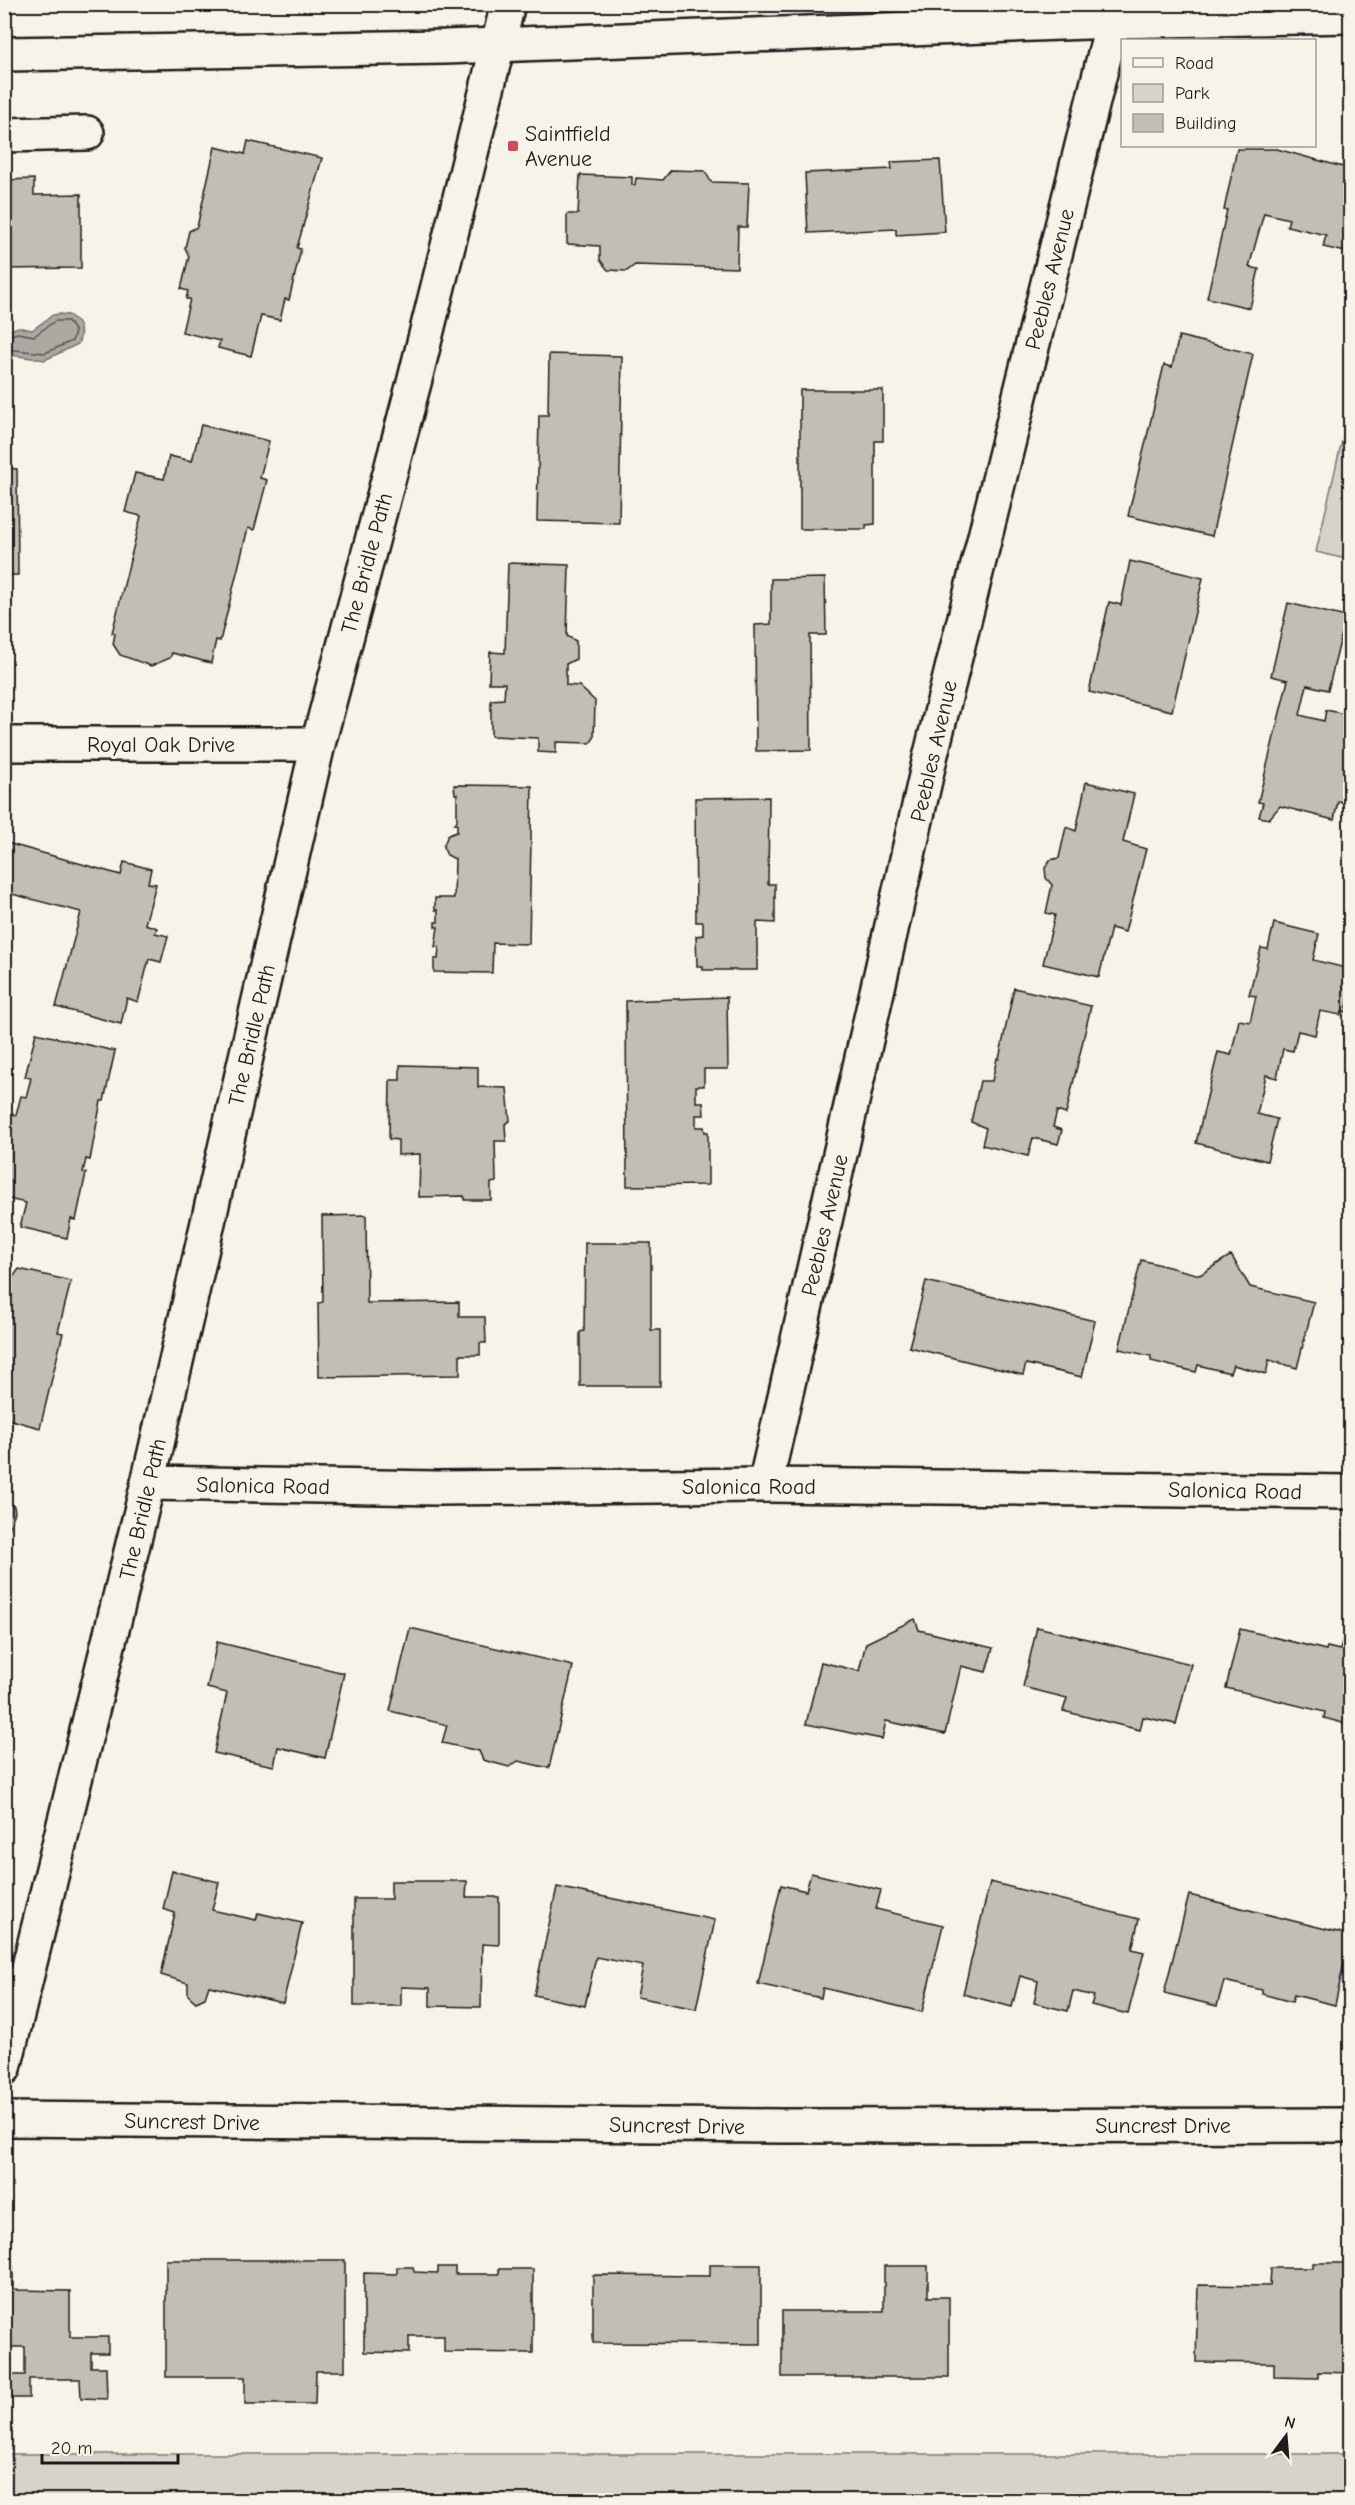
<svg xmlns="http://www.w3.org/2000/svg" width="1355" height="2505" viewBox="0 0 1355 2505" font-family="'Comic Neue',sans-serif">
<rect width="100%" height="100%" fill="#f7f3e8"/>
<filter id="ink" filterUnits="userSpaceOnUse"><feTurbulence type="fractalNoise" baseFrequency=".0167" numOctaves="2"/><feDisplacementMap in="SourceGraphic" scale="12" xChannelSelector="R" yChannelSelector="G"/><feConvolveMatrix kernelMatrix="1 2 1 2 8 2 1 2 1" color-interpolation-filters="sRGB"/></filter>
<g filter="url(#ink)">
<g fill="#d7d3cb" stroke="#7a7874" stroke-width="1.5">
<path d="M1350,406V560L1316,552Z"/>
<rect x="5" y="2454" width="1345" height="46"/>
</g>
<path fill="#aca9a2" stroke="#72716c" stroke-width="1.5" d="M59,314L69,315C81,323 83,331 78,344L45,360L5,354V332L18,327L32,330L53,315Z"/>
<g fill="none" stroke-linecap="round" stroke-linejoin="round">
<path stroke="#565452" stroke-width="1.5" d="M4,337L18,333L34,336L55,321H68L75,332L72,341L45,353L4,349"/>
</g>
<g fill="#c0beb5" stroke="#1c1c1c" stroke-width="1.5">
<path d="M248,141L322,158L297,248L301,249L289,300L285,299L280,320L261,316L251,356L218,348L220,341L182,332L190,299H186L188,291L181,289L189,256L185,248L189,231L197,227L215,147L245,154Z"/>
<path d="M1237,149H1277L1343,167L1344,160L1350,164V253L1323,247L1326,235L1287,226L1289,219L1264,213L1249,267L1259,269L1250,308L1207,298L1227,210H1224Z"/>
<path d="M940,160L945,232L896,235V229L808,233L805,173L892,169L891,162Z"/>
<path d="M671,170L705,171L711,182L749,183L747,227H738L737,268L635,265L627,271L608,270L600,260V246L567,244V214H578L580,175L632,177V185H635L636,178L663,180Z"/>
<path d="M34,179V195L81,194V268L4,269V180Z"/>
<path d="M1179,336L1253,354L1212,536L1128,516L1164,365L1172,367Z"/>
<path d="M549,354L622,356L619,523L537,521L539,415H548Z"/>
<path d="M800,390H883V441H875V524L866,525V529H800Z"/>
<path d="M201,425L269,441L260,478L267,480L254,530L248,528L220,641L216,640L211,663L172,653L170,658L151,666L120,655L113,644L115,634L112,633L141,516L125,512L135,473L164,479L169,456L192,461Z"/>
<path d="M4,468L17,469L18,575H4Z"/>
<path d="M1130,561L1203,578L1172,711L1089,692L1109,602L1121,605Z"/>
<path d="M508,563L569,565L567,636L576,641V659L566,664V685L579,686L595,701L594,738L590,743L556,742V753L538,752V738L491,736V700L504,699L505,683H489L490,652L505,653Z"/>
<path d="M825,578L826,635H810L811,750L756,751L755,625L771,624V579Z"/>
<path d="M1288,603L1346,617L1328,690L1307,685L1300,715L1324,721L1326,710L1350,715V804L1338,801L1334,820L1280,806L1269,819L1259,817L1263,803L1258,802L1288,680L1271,676Z"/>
<path d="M1086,782L1134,794L1123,842L1146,849L1125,932L1111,928L1099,977L1043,964L1055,915L1046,913L1052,885L1046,878L1045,868L1050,860L1059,858L1066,827L1076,831Z"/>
<path d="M454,785L532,786L529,944L493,943L492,973L434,972V959H438L439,947H435L438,927H435V922H438V910H435V898H454L455,859L447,855L443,847L448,835L457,832V824H454L457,821V794H455Z"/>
<path d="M769,797L768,884H775V923L757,922V970H703V966H697L696,936L703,935V922H696L695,798Z"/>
<path d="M7,843L121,875L124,862L151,869L148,883L156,884L145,924L157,928L155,933L168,936L161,962L149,959L138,1002L127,998L121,1024L56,1007L81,912L4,892V855Z"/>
<path d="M1274,923L1319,934L1313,960L1350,969V994L1346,1012L1342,1011L1341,1015L1320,1011L1315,1035L1298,1031L1293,1051L1283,1049L1277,1078L1266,1075L1257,1114L1277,1119L1267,1161L1196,1143L1218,1052L1231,1055L1239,1020L1250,1022L1256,996L1249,995L1261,948L1268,949Z"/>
<path d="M1014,988L1091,1006L1066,1114L1057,1111L1053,1127L1062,1130L1058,1144L1033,1138L1028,1156L982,1145L986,1128L971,1122L980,1081H992L997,1058L999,1059Z"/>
<path d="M727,997L728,1069H704V1086H696V1102H703L704,1115H696V1127H704L705,1132H708V1185L627,1186L626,1001Z"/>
<path d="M36,1033L115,1051L104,1101H101L90,1160L86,1159L83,1172L86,1173L76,1220L71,1219L67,1238L20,1227L26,1203L4,1198V1164L8,1148L4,1147V1112L16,1115L21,1096L26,1097L31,1078L25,1077Z"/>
<path d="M400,1065L478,1067V1087L507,1088L510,1121L505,1124L506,1141H495L496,1182L491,1183V1200H464V1196L419,1197L420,1154L398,1155V1140L389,1139L390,1080H400Z"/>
<path d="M366,1215L367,1303L459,1302V1317H485L486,1343H480V1355H460V1375L319,1377L318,1303L323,1302L322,1216Z"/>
<path d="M585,1243H651V1330H660V1386H580V1332L584,1331Z"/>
<path d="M1231,1255L1250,1287L1314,1302L1297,1368L1269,1360L1266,1374L1233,1365L1230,1373L1198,1365L1196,1372L1151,1361V1356L1119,1349L1141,1260L1200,1275Z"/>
<path d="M19,1269L71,1281L58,1332L63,1333L40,1428L4,1418V1274L14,1276Z"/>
<path d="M926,1281L1095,1321L1082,1377L1026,1364L1023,1375L909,1347Z"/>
<path d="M4,1503L14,1506L15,1512L4,1542Z"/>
<path d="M915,1619L919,1630L993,1648L986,1672L961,1666L945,1734L886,1721L882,1739L806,1724L821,1662L859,1671L866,1643Z"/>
<path d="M1037,1627L1191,1664L1176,1724L1143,1717L1140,1730L1063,1711L1067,1698L1023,1687Z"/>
<path d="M410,1628L573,1666L549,1768L518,1761L509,1767L483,1760L479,1751L442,1743L447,1725L390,1711Z"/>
<path d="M1240,1629L1326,1650L1327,1647L1340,1650L1345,1630L1350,1631V1725L1324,1718L1325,1712L1226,1688Z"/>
<path d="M217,1642L344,1673L325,1758L278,1747L274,1766L214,1753L227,1693L207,1688Z"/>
<path d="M172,1871L219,1882L212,1910L256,1920L258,1913L302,1923L283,2003L209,1986L205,1998L196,2002L188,1995V1983L161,1975L175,1913L163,1909Z"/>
<path d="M811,1873L881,1890L876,1909L943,1925L922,2012L823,1988L821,1998L758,1984L781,1885L806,1891Z"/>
<path d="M391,1881H467L466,1897H499V1945L482,1944L481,2007L430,2006V1988L401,1987V2006H354V1899H391Z"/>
<path d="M990,1882L1139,1919L1132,1949L1144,1952L1128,2014L1091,2005L1094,1996L1073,1991L1068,2011L1034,2003L1038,1981L1020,1976L1012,2007L963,1994Z"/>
<path d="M557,1887L715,1920L696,2009L637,1997L643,1966L596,1957L585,2006L534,1995Z"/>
<path d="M1189,1895L1350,1935L1335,2005L1294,1995L1292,2002L1262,1994V1990L1224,1981L1217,2006L1164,1993Z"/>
<path d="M166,2260H345V2371H316L315,2404H245V2377H166Z"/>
<path d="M1313,2263H1350V2373L1318,2372V2378L1274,2377V2363L1196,2362L1198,2285L1270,2286L1271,2268H1313Z"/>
<path d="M710,2265H761V2344L593,2343V2275L710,2276Z"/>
<path d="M884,2266H928V2297H949V2377H782V2311H884Z"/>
<path d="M4,2267H13V2290L70,2291V2337H108V2353H91V2367H106L107,2399L81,2398L80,2379H29V2398H4V2375H25V2347H4Z"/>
<path d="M397,2267H413L414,2272L438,2273V2267H455V2274H499V2269H533V2353L444,2352V2336H409V2353L364,2352V2273L397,2274Z"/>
</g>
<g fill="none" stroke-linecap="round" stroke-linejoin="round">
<defs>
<g id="minor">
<path d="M4,54L445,47L1113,21L1350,16"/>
<path d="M4,135L87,133"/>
<path d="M4,744H318"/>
<path d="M148,1483L437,1488L765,1485L1350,1492"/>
<path d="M765,1485L930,758L1113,21"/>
<path d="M4,2068L148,1483L318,744L415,379L508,4"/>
<path d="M4,2119L783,2126L1350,2125"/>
</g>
</defs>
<use href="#minor" stroke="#1c1c1c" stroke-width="38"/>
<use href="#minor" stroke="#f7f3e8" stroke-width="33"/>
</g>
</g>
<rect fill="#d1495b" stroke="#f7f3e8" stroke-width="2" x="507" y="140" width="12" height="12" rx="3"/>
<g text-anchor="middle" stroke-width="6" stroke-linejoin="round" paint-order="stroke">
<g font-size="22" fill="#1c1c1c" stroke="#f7f3e8" text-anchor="start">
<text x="525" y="141">Saintfield<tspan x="525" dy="25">Avenue</tspan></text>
</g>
<g font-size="22" fill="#1c1c1c" stroke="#f7f3e8">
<text transform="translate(1049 279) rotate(-76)" y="8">Peebles Avenue</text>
<text transform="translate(366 563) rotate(-75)" y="8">The Bridle Path</text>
<text x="161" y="752">Royal Oak Drive</text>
<text transform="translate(933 751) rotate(-77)" y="8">Peebles Avenue</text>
<text transform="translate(251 1035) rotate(-77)" y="8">The Bridle Path</text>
<text transform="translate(824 1225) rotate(-77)" y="8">Peebles Avenue</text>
<text transform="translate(263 1485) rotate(1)" y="8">Salonica Road</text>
<text x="749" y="1494">Salonica Road</text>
<text transform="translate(1235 1490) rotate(1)" y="8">Salonica Road</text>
<text transform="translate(142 1509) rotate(-77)" y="8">The Bridle Path</text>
<text transform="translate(192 2121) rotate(1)" y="8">Suncrest Drive</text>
<text transform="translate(677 2125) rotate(1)" y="8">Suncrest Drive</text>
<text x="1163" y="2133">Suncrest Drive</text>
</g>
</g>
<rect width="1355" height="2505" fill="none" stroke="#f7f3e8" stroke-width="24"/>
<rect x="12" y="12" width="1331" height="2481" fill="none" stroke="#1c1c1c" stroke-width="2" filter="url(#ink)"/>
<rect x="1121" y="39" width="195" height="108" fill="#f7f3e8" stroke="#9f9d96" stroke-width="1.5"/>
<rect x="1133" y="58" width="30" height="9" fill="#f7f3e8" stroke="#9f9d96" stroke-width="1.5"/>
<text x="1175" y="69" font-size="18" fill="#1c1c1c">Road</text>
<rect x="1133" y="84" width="30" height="18" fill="#d7d3cb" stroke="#9f9d96" stroke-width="1.5"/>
<text x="1175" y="99" font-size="18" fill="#1c1c1c">Park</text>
<rect x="1133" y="114" width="30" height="18" fill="#c0beb5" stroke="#9f9d96" stroke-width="1.5"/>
<text x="1175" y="129" font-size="18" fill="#1c1c1c">Building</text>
<g transform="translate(1286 2436) rotate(16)" stroke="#f7f3e8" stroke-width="4.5" paint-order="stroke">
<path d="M0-4.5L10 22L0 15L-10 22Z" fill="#1c1c1c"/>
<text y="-9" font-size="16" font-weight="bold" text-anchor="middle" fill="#1c1c1c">N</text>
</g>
<path d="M42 2454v9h136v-9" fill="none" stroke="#1c1c1c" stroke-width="3"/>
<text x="51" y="2454" font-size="18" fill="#1c1c1c" stroke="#f7f3e8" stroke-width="4.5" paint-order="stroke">20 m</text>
</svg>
